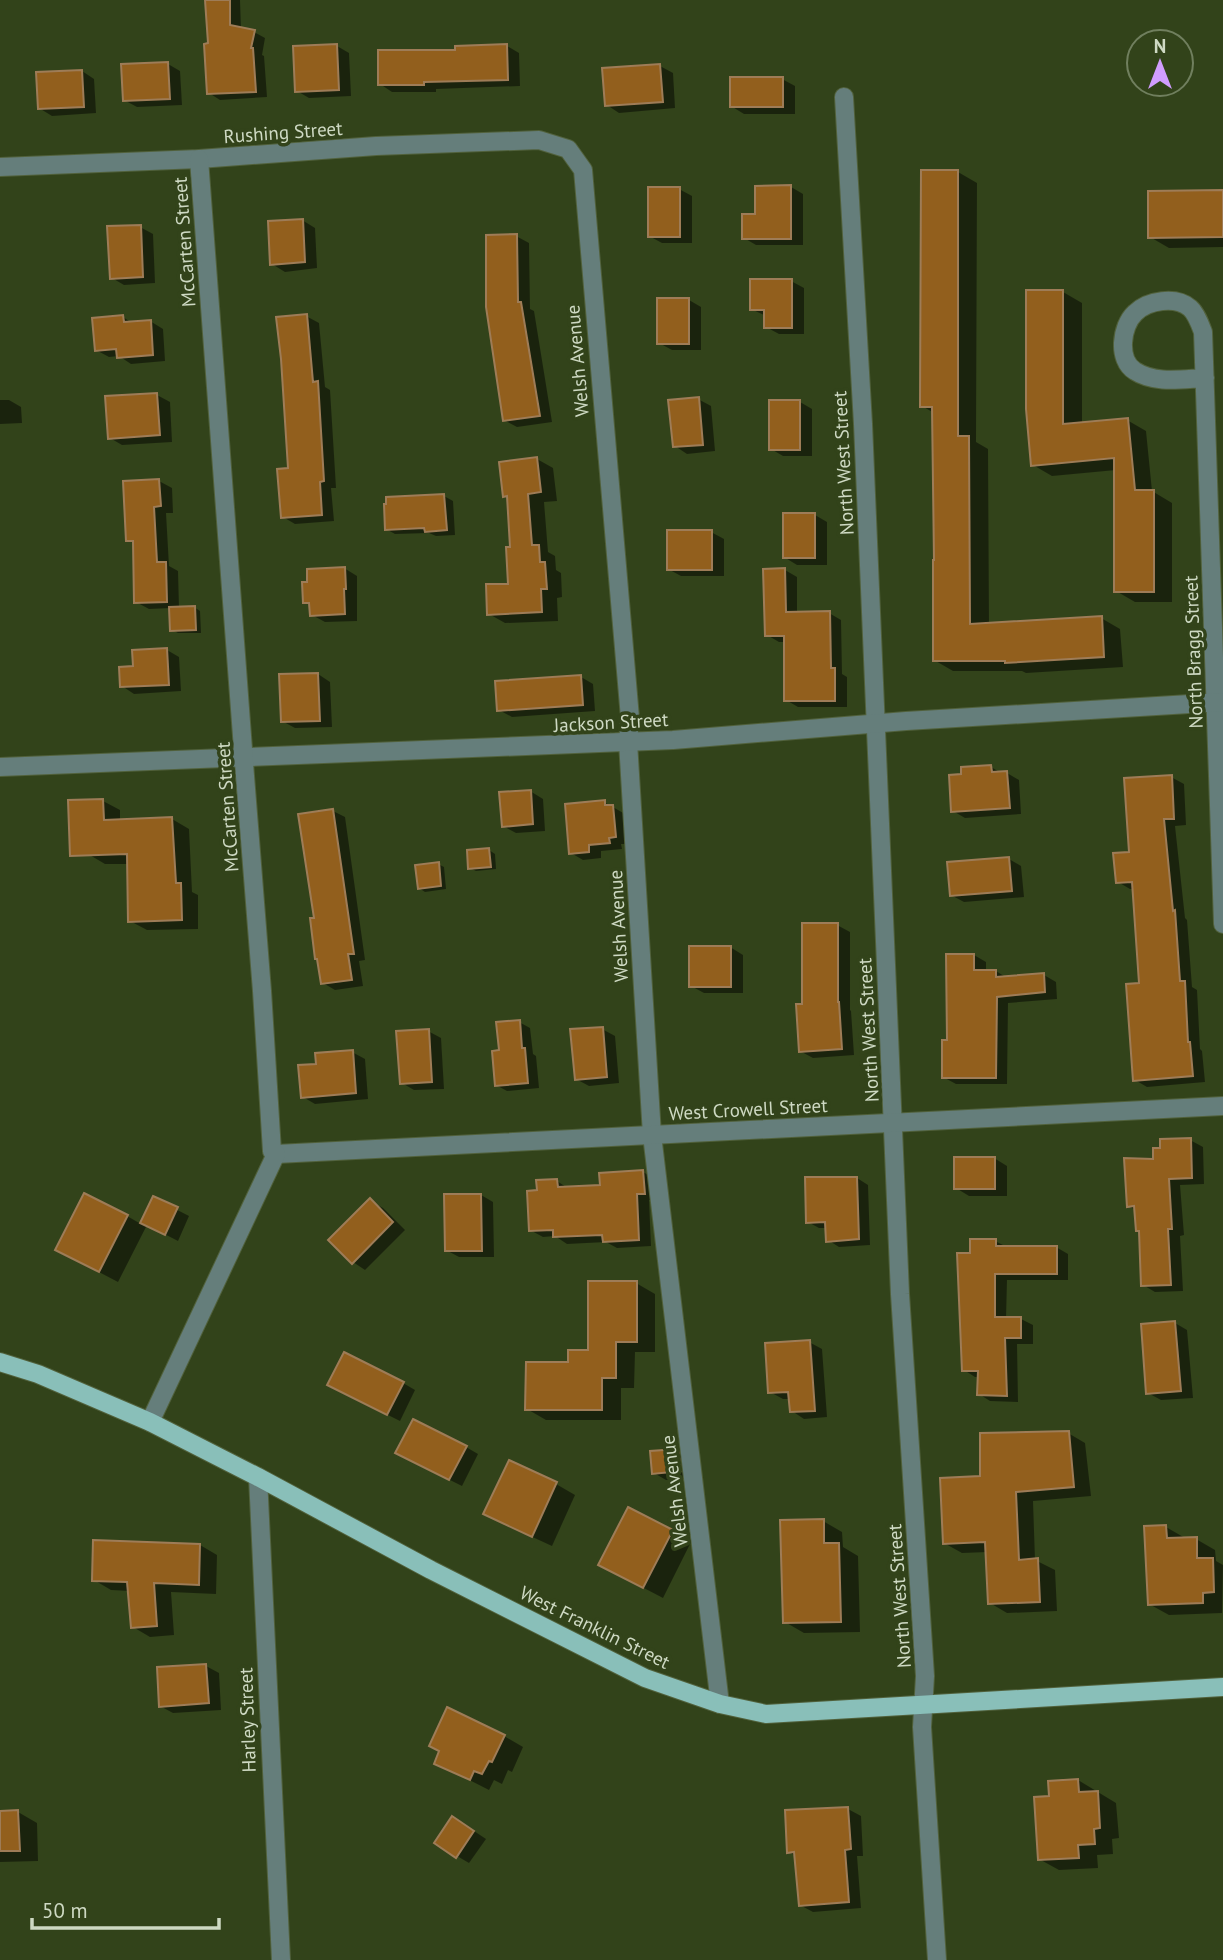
<svg xmlns="http://www.w3.org/2000/svg" width="1223" height="1960" viewBox="0 0 1223 1960" font-family="'PT Sans',sans-serif">
<rect width="100%" height="100%" fill="#32431a"/>
<g fill="#0007">
<path d="M204,0H240L241,29L254,32L265,38L262,55L264,56L267,97L220,100L209,93L207,5L204,2Z"/>
<path d="M337,46L349,53L351,96L309,98L297,91Z"/>
<path d="M507,46L519,53L520,86L436,89V92H392L380,84L457,52Z"/>
<path d="M168,64L180,71L182,105L137,107L124,100Z"/>
<path d="M660,66L673,73L675,108L619,113L607,105Z"/>
<path d="M82,71L94,79L96,113L52,116L39,108Z"/>
<path d="M782,79L795,86V114H744L731,106Z"/>
<path d="M958,172L977,183L976,442L988,449L989,625L1101,618L1120,629L1123,667L1026,673L1022,671H953L934,660V413L922,406Z"/>
<path d="M791,187L803,194V245H756L744,238L757,215Z"/>
<path d="M679,189L692,196V243H662L649,236Z"/>
<path d="M1223,191V247L1169,248L1150,237Z"/>
<path d="M302,220L315,228L317,268L285,272L272,264Z"/>
<path d="M140,227L153,234L155,283L124,285L112,278Z"/>
<path d="M516,236L529,243L530,309L534,311L552,422L517,427L504,420Z"/>
<path d="M791,281L804,288V334H779L766,327V316L751,309Z"/>
<path d="M1063,292L1082,303V424L1127,420L1146,431L1152,491L1172,503V602H1135L1116,591V470L1052,476L1033,465Z"/>
<path d="M689,300L701,307V350H672L659,343Z"/>
<path d="M306,316L319,323L325,387L330,390L336,488H331L334,521L295,524L283,517L290,469Z"/>
<path d="M123,317L132,323L150,321L163,329L165,361L131,364L119,356L109,357L96,350Z"/>
<path d="M157,395L170,402L172,442L122,445L110,438Z"/>
<path d="M698,399L711,406L715,451L687,454L675,446Z"/>
<path d="M0,400H9L21,407L22,423L0,424Z"/>
<path d="M800,402L812,409V456H783L771,449Z"/>
<path d="M537,459L553,468L557,501L544,502L548,552L555,556L556,570L561,573L562,597L557,598L558,621L505,623L489,614L510,585L512,548L508,498L505,496Z"/>
<path d="M159,481L172,488L173,513H166L169,566L178,571L179,608L194,607L200,611L201,633H178L172,630L171,608L149,609L136,602L135,544L128,540Z"/>
<path d="M444,496L453,501L455,535L436,536L429,533L395,534L386,529Z"/>
<path d="M815,515L827,522V565H797L784,557Z"/>
<path d="M711,532L724,539V576H681L668,569Z"/>
<path d="M344,568L357,576V621L325,622L312,615L311,606L305,602Z"/>
<path d="M785,570L797,577V613H829L841,620L842,674L847,677V707H798L786,700V642H779L767,635Z"/>
<path d="M167,650L179,657L181,691L134,694L122,686L135,668Z"/>
<path d="M318,674L330,682L332,727L295,728L282,721Z"/>
<path d="M581,677L593,684L595,711L512,717L499,710Z"/>
<path d="M991,767L1001,773H1007L1019,780L1021,814L965,818L953,811L963,776Z"/>
<path d="M1171,777L1184,784L1186,825L1175,826L1185,918L1187,920L1192,987L1197,990L1200,1049L1202,1051L1205,1082L1147,1087L1135,1080L1141,985L1134,889H1130L1118,882L1131,853Z"/>
<path d="M530,791L543,799L545,831L516,833L503,826Z"/>
<path d="M103,801L120,810V821L172,819L189,829L192,892L198,895V929L147,930L130,921L129,864H105L71,844Z"/>
<path d="M604,802L625,814L628,844H621L622,849L601,851V858L583,860L571,853Z"/>
<path d="M333,811L345,817L365,960L359,961L363,986L335,990L323,983L316,919Z"/>
<path d="M489,850L495,854L496,869L476,871L470,868Z"/>
<path d="M1009,859L1021,866L1024,897L964,902L951,895Z"/>
<path d="M438,864L444,867L446,889L425,892L419,888Z"/>
<path d="M837,925L850,932V1010L851,1011L854,1055L813,1058L800,1051L804,1005Z"/>
<path d="M730,947L743,955V993H704L691,986Z"/>
<path d="M974,955L986,962V972L996,971L1007,978L1044,975L1056,982L1057,999L1008,1003L1007,1084H956L943,1077L949,1042Z"/>
<path d="M519,1022L530,1028L533,1054L536,1056L539,1088L507,1091L496,1085L501,1052Z"/>
<path d="M602,1029L615,1036L619,1083L589,1086L576,1079Z"/>
<path d="M428,1031L441,1038L444,1089L414,1090L402,1083Z"/>
<path d="M352,1052L365,1059L368,1099L315,1104L303,1097Z"/>
<path d="M1190,1140L1203,1147L1204,1184L1180,1185L1184,1235L1180,1236L1183,1291L1155,1292L1143,1285L1140,1232L1136,1210L1128,1206L1155,1160Z"/>
<path d="M994,1158L1007,1166V1196H969L956,1188Z"/>
<path d="M643,1172L655,1179L657,1200H649L651,1246L617,1248L606,1242L567,1244L555,1236L543,1237L530,1230L539,1192L557,1181L569,1189L601,1187Z"/>
<path d="M857,1178L868,1185L870,1245L839,1247L828,1240L827,1228H819L808,1222Z"/>
<path d="M481,1195L493,1202L494,1257H459L446,1250Z"/>
<path d="M154,1198L189,1216L178,1241L147,1225L118,1282L76,1260L127,1216L141,1224Z"/>
<path d="M370,1201L383,1208L405,1230L365,1270L353,1262Z"/>
<path d="M995,1241L1007,1247H1056L1068,1254V1280H1007L1006,1319H1021L1033,1325V1344H1017L1018,1402L990,1401L979,1394V1377H975L964,1370L972,1255Z"/>
<path d="M636,1283L655,1294V1352H635L634,1388H621V1420H546L527,1409L570,1364L590,1351Z"/>
<path d="M1175,1323L1187,1330L1193,1398L1161,1400L1148,1393Z"/>
<path d="M809,1342L822,1349L827,1417L804,1419L792,1411L791,1399H783L770,1392Z"/>
<path d="M403,1383L415,1390L400,1421L342,1392Z"/>
<path d="M1068,1433L1085,1443L1091,1496L1033,1501L1035,1560L1055,1570L1057,1611L1007,1613L990,1603L988,1552L962,1553L944,1543Z"/>
<path d="M466,1447L478,1454L462,1486L410,1460Z"/>
<path d="M678,1451L690,1458L693,1478L666,1480L654,1473Z"/>
<path d="M509,1462L556,1484L575,1495L552,1546L504,1524L485,1513Z"/>
<path d="M823,1521L842,1532L843,1547L858,1556L860,1632L804,1633L785,1622Z"/>
<path d="M1166,1527L1185,1538L1196,1539L1215,1550L1216,1561L1223,1565L1222,1613L1169,1615L1149,1604Z"/>
<path d="M672,1531L691,1542L663,1598L619,1575Z"/>
<path d="M200,1545L217,1555L216,1594L171,1592L174,1635L150,1637L133,1627L130,1591L111,1590L94,1580Z"/>
<path d="M206,1666L219,1673L221,1710L173,1713L160,1706Z"/>
<path d="M504,1736L523,1747L512,1772L508,1770L502,1784L494,1780L489,1790L436,1763Z"/>
<path d="M1078,1780L1116,1803L1119,1838L1112,1839L1113,1854L1097,1855L1098,1868L1059,1870L1039,1859L1051,1798Z"/>
<path d="M848,1809L861,1816L863,1856H857L861,1908L813,1912L800,1905L796,1856L789,1852Z"/>
<path d="M18,1812L37,1823L38,1861L0,1862V1813Z"/>
<path d="M465,1825L486,1839L469,1863L457,1856Z"/>
</g>
<g fill="#925f1d" stroke="#9e7c57" stroke-width="2">
<path d="M205,0H230V25L255,30L251,48H253L256,92L207,94L204,44L208,43Z"/>
<path d="M337,44L339,90L295,92L293,46Z"/>
<path d="M507,44L508,80L424,82V85H378V50H455V46Z"/>
<path d="M168,62L170,99L123,101L121,64Z"/>
<path d="M660,64L663,102L605,106L602,68Z"/>
<path d="M82,70L84,107L38,109L36,72Z"/>
<rect x="730" y="77" width="53" height="30"/>
<path d="M921,170H958V436H969L970,624L1102,616L1104,657L1005,663V661H933V560H934L932,407H920Z"/>
<path d="M791,185V239H742V214H755V186Z"/>
<rect x="648" y="187" width="32" height="50"/>
<path d="M1223,190V237L1148,238V191Z"/>
<path d="M303,219L305,262L270,265L268,221Z"/>
<path d="M141,225L143,277L110,279L107,226Z"/>
<path d="M517,234L518,302H521L540,416L503,421L486,307V235Z"/>
<path d="M750,279H792V328H764V310H750Z"/>
<path d="M1026,290H1063V424L1128,418L1135,490H1154V592H1114V458L1031,466L1026,409Z"/>
<rect x="657" y="298" width="32" height="46"/>
<path d="M307,314L313,382L318,381L324,481L320,482L322,515L281,518L277,469L288,468L281,359L276,317Z"/>
<path d="M123,315L124,322L151,320L153,355L117,358L116,349L95,351L92,318Z"/>
<path d="M157,393L160,435L108,439L105,396Z"/>
<path d="M699,397L703,445L673,447L668,400Z"/>
<rect x="769" y="400" width="31" height="50"/>
<path d="M537,457L541,492L528,494L532,545H539L540,562H545L547,589H541L542,612L487,615L486,584H508L506,547H510L507,496L503,497L499,462Z"/>
<path d="M159,479L161,506L154,507L157,562H166L167,602L134,603L133,541H126L123,481Z"/>
<path d="M444,494L447,530L425,532L424,528L385,530L384,504H386V497Z"/>
<rect x="783" y="513" width="32" height="45"/>
<rect x="667" y="530" width="45" height="40"/>
<path d="M345,567L346,589H344L345,614L310,616L309,603H303L302,582H307V569Z"/>
<path d="M785,568L786,612L830,611L831,668H835V701H784V636H765L763,569Z"/>
<path d="M195,606L196,630L170,631L169,607Z"/>
<path d="M167,648L169,685L120,687L119,667L133,666L132,650Z"/>
<path d="M318,673L320,721L281,722L279,674Z"/>
<path d="M581,675L583,705L497,711L495,681Z"/>
<path d="M991,765L992,772L1007,771L1010,808L951,812L949,775L961,774V767Z"/>
<path d="M1172,775L1174,819H1164L1173,911L1175,910L1180,981H1185L1188,1042H1190L1193,1076L1133,1081L1126,984L1139,983L1132,882L1116,883L1113,853L1129,852L1124,778Z"/>
<path d="M531,790L533,824L502,827L499,792Z"/>
<path d="M103,799L104,820L172,817L176,883H181L182,920L128,922L127,854L70,856L68,800Z"/>
<path d="M605,800V805H613L616,837L609,838L610,843L589,845V852L569,854L565,804Z"/>
<path d="M333,809L354,954H348L352,980L321,984L317,959H315L310,918H314L298,814Z"/>
<path d="M489,848L491,867L468,869L467,850Z"/>
<path d="M1009,857L1012,891L950,896L947,862Z"/>
<path d="M439,862L441,886L418,889L415,865Z"/>
<path d="M802,923H838V1002H839L842,1049L799,1052L796,1004H802Z"/>
<rect x="689" y="946" width="42" height="41"/>
<path d="M946,954H974V970H996V977L1044,973L1045,992L997,997L996,1078H942V1040H947Z"/>
<path d="M520,1020L522,1048H525L528,1083L495,1086L492,1051L499,1050L496,1022Z"/>
<path d="M603,1027L607,1077L575,1080L570,1029Z"/>
<path d="M429,1029L432,1082L400,1084L396,1031Z"/>
<path d="M353,1050L356,1093L301,1098L298,1065L316,1064L315,1053Z"/>
<path d="M1191,1138L1192,1178L1169,1179L1172,1229H1168L1171,1285L1141,1286L1139,1231H1136L1134,1206L1127,1207L1124,1158L1153,1159V1148H1160V1139Z"/>
<rect x="954" y="1157" width="41" height="32"/>
<path d="M643,1170L645,1194H637L639,1240L603,1242L602,1235L553,1237V1230L529,1231L527,1191L537,1190L536,1180L557,1179L558,1187L600,1185L599,1173Z"/>
<path d="M805,1177H857L859,1239L826,1242L825,1222L806,1223Z"/>
<path d="M84,1193L128,1215L99,1272L55,1250Z"/>
<path d="M444,1194H481L482,1251H445Z"/>
<path d="M153,1196L178,1207L165,1235L140,1223Z"/>
<path d="M370,1198L393,1222L352,1264L328,1240Z"/>
<path d="M970,1239H996V1246H1057V1274H995V1317H1021V1338H1005L1007,1396L977,1395L978,1371H962L957,1253H970Z"/>
<path d="M588,1281H637V1342H616V1378H602V1410H525L526,1362H568V1350H588Z"/>
<path d="M1175,1321L1181,1391L1146,1394L1141,1324Z"/>
<path d="M810,1340L815,1411L790,1412L788,1392L768,1393L765,1343Z"/>
<path d="M344,1352L404,1382L387,1415L327,1385Z"/>
<path d="M413,1419L467,1446L449,1480L395,1453Z"/>
<path d="M1069,1431L1074,1487L1016,1492L1019,1560L1038,1558L1040,1602L988,1604L985,1542L943,1544L940,1478L980,1476V1433Z"/>
<path d="M678,1449L681,1471L652,1474L650,1451Z"/>
<path d="M509,1460L557,1482L532,1537L483,1514Z"/>
<path d="M628,1507L673,1530L643,1588L598,1565Z"/>
<path d="M824,1519V1543H839L841,1622L783,1623L780,1520Z"/>
<path d="M1166,1525L1167,1538L1197,1537V1558H1213L1214,1592L1203,1593V1603L1148,1605L1144,1526Z"/>
<path d="M93,1540L200,1544L199,1585L154,1583L157,1626L131,1628L127,1582L92,1581Z"/>
<path d="M206,1664L209,1703L159,1707L157,1667Z"/>
<path d="M447,1707L505,1735L492,1762L489,1761L482,1774L474,1771L470,1780L434,1764L439,1751L429,1746Z"/>
<path d="M1078,1779L1079,1792L1098,1791L1100,1828L1094,1829L1095,1844L1078,1845L1079,1858L1038,1860L1034,1797L1049,1796L1048,1781Z"/>
<path d="M848,1807L851,1849L845,1850L849,1902L799,1906L794,1852L787,1853L785,1810Z"/>
<path d="M18,1810L20,1851H0V1811Z"/>
<path d="M452,1816L474,1831L456,1858L434,1843Z"/>
</g>
<g fill="none" stroke-linecap="round" stroke-linejoin="round">
<defs>
<g id="minor">
<path d="M844,97L863,424L900,1294L925,1676L922,1727L937,1960"/>
<path d="M0,167L199,159L376,146L539,140L568,149L583,170L630,718L628,742L652,1135L720,1704"/>
<path d="M1205,378C1182,379 1155,384 1135,371C1117,360 1121,326 1135,313C1148,300 1176,296 1190,308C1196,313 1200,324 1203,332L1223,924"/>
<path d="M0,767L673,740L906,721L1223,702"/>
<path d="M276,1154L1223,1106"/>
<path d="M150,1422L276,1154L272,1151L262,991L245,776L199,159"/>
<path d="M258,1477L281,1960"/>
</g>
<path id="major" d="M0,1362L38,1374L150,1422L258,1477L431,1570L645,1678L720,1704L766,1714L1223,1687"/>
</defs>
<use href="#minor" stroke="#51613c" stroke-width="20"/>
<use href="#major" stroke="#51613c" stroke-width="20"/>
<use href="#minor" stroke="#657e7b" stroke-width="18"/>
<use href="#major" stroke="#89bfb9" stroke-width="18"/>
</g>
<g text-anchor="middle" stroke-width="7" stroke-linejoin="round" paint-order="stroke">
<g font-size="19" fill="#ced9c3" stroke="#32431a">
<text transform="translate(283 132) rotate(-4)" y="7">Rushing Street</text>
<text transform="translate(184 242) rotate(-94)" y="7">McCarten Street</text>
<text transform="translate(577 361) rotate(-95)" y="7">Welsh Avenue</text>
<text transform="translate(843 463) rotate(-93)" y="7">North West Street</text>
<text transform="translate(1193 652) rotate(-92)" y="7">North Bragg Street</text>
<text transform="translate(611 722) rotate(-3)" y="7">Jackson Street</text>
<text transform="translate(227 807) rotate(-94)" y="7">McCarten Street</text>
<text transform="translate(618 926) rotate(-93)" y="7">Welsh Avenue</text>
<text transform="translate(868 1030) rotate(-93)" y="7">North West Street</text>
<text transform="translate(748 1109) rotate(-3)" y="7">West Crowell Street</text>
<text transform="translate(674 1491) rotate(-97)" y="7">Welsh Avenue</text>
<text transform="translate(899 1596) rotate(-94)" y="7">North West Street</text>
<text transform="translate(595 1627) rotate(26)" y="7">West Franklin Street</text>
<text transform="translate(247 1720) rotate(-92)" y="7">Harley Street</text>
</g>
</g>
<g transform="translate(1160 63)"><circle r="33" fill="#32431a" stroke="#707f5e" stroke-width="2"/>
<path d="M0-5L12 26L0 18L-12 26Z" fill="#d19dfe"/>
<text y="-10" font-size="19" font-weight="bold" text-anchor="middle" fill="#ced9c3">N</text>
</g>
<path d="M32 1918v10h187v-10" fill="none" stroke="#ced9c3" stroke-width="3.5"/>
<text x="42" y="1918" font-size="21" fill="#ced9c3" stroke="#32431a" stroke-width="5" paint-order="stroke">50 m</text>
</svg>
